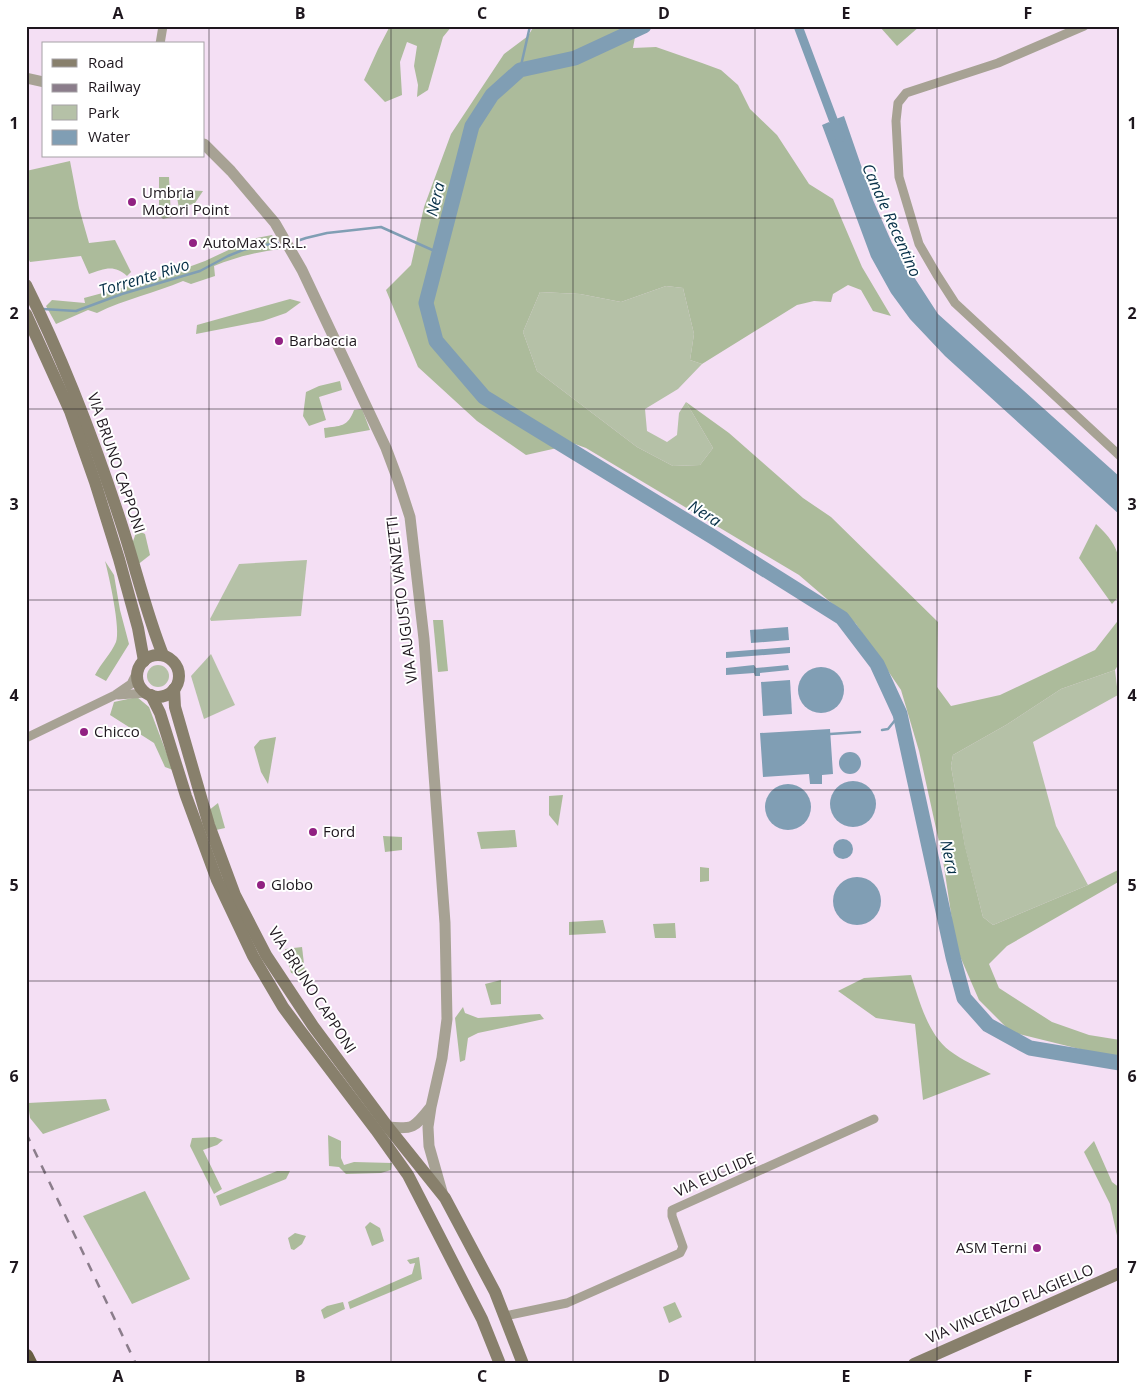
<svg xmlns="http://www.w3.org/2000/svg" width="1146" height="1390" viewBox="0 0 1146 1390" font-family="'Open Sans',sans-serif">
<rect width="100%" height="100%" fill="#f4dff4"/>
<g fill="#b5c1a7">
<path d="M666,286L683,288L694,334L690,360L702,364L678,389L645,409L647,431L667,442L677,435L679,413L686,402L713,448L700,465L673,466L637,447L537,371L523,332L540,292L580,294L621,302Z"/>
<path d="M307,560L301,616L211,621L210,619L239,564Z"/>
<path d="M211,654L235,705L204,719L191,676Z"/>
<circle cx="158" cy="676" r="11"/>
<path d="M1115,670L1118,695L1033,742L1056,826L1088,885L993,925L983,917L965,847L951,766L953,755L1006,725L1061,689Z"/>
</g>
<g fill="#acbb9b">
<path d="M390,26H452L443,37L428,90L417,97L418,85L414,66L417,46L407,42L400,62L402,95L385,102L364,80L378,49Z"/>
<path d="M534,26H637L633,48L656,47L702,63L721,70L738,85L750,109L777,135L809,184L833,199L862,267L891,316L873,311L861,290L848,285L833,294L831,302L814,301L797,305L702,364L690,360L694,334L683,288L666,286L621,302L580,294L540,292L523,332L537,371L637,447L673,466L700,465L713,448L686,402L729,433L803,498L831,517L938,622L937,687L951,706L1000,695L1095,650L1120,618V662L1115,670L1061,689L1006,725L953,755L951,766L965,846L983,917L993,925L1088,885L1120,869V881L1007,946L989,964L999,988L1052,1022L1089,1035L1120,1040V1059L1011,1032L979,1000L956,947L943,860L919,751L901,690L856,624L799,575L586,448L575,444L526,455L477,421L418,367L386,290L411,265L424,207L451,134L504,54L528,36Z"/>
<path d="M881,26H920L897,46L880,27Z"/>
<path d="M70,161L79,208L89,243L115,240L131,272L127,276C114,264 104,269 89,274L81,256L30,262L26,254V171Z"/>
<path d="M159,177H169L171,217L163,219L159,215Z"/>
<path d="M186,190L203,191L195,203L179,209L177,197Z"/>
<path d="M272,235L280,249C257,252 236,257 214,266L215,276L191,284L183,281C155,293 125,299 97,313L88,310L56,324L46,306L52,300L85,303L84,298L136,284L175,272L205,261L252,239Z"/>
<path d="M290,299L301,302L286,313L263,321L196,334L197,325Z"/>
<path d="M340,381L342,390L319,397L326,420L309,426L303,416L306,392L319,386Z"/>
<path d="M362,409L370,430L325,438L324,428C340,426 348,427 354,410Z"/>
<path d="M1096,524C1123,549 1120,560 1120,595L1112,604L1079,558Z"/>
<path d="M137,530L145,534L150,555L136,566L132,544Z"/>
<path d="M105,561L114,575L120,610L129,644L106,681L95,675C101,663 111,654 116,642C121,630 109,576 105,561Z"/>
<path d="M433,620H443L448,671L438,672Z"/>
<path d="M137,697L149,707L173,770L165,767L154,743L110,715L114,702Z"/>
<path d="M276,737L268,784L261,772L254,747L260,740Z"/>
<path d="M563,795L558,826L549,815V796Z"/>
<path d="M218,803L225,828L216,830L208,811Z"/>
<path d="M515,830L517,847L481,849L477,832Z"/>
<path d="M383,836L402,837V850L385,852Z"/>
<path d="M700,867L709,868V881L700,882Z"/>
<path d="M603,920L606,933L569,935V922Z"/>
<path d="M675,923L676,938H655L653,924Z"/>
<path d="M302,947L305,972L296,974L291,973L285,949Z"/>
<path d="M911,975C919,1000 928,1035 950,1051C962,1060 978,1067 991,1074L923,1100L915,1024L876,1018L838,991L864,978Z"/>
<path d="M501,980V1004L491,1005L485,984Z"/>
<path d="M463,1007L465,1013L478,1018L540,1014L544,1019L478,1033L468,1038L465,1060L460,1062L455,1018Z"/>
<path d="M106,1099L110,1110L43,1134L30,1118L28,1103Z"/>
<path d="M328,1135L341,1141V1158L344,1165L354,1162L392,1163L391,1170L381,1173L346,1174L339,1167L329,1166Z"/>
<path d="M215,1137L223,1140L217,1145L203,1150L222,1189L214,1194L190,1146L192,1138Z"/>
<path d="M1094,1141L1112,1182L1120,1188V1249L1110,1204L1084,1152Z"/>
<path d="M277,1171H290L286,1179L220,1206L216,1196Z"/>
<path d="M145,1191L190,1279L132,1304L83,1216Z"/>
<path d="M370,1222L380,1228L384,1241L372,1246L365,1227Z"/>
<path d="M295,1233L306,1236L302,1244L294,1250L291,1249L288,1238Z"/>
<path d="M419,1257L422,1279L350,1309L348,1302L412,1274L415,1263L410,1264L407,1260Z"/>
<path d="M343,1302L345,1309L324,1319L321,1310L327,1306Z"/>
<path d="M675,1302L682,1317L669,1323L663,1307Z"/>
</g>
<g fill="#809eb4">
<path d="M844,116L873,200L892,243L938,314L1120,477V515L945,356L910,319L891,293L871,257L822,125L829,122L835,129L836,119Z"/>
<path d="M788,627L789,640L751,643L750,630Z"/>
<path d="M790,647V653L726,658V652Z"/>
<path d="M754,665L756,668L788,665L789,670L760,673V676H755L754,673L726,675V668Z"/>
<circle cx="821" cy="690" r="23"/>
<path d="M790,680L792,714L763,716L761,682Z"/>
<path d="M830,729L833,774L822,775V784H810L809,774L763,777L760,733Z"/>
<circle cx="850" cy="763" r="11"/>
<circle cx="853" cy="804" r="23"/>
<circle cx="788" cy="807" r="23"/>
<circle cx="843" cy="849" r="10"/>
<circle cx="857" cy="901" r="24"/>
</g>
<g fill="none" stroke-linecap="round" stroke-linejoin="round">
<g stroke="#809eb4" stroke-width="2.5">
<path d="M520,70L530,26"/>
<path d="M297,241L306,238L327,233L381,227L439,253"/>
<path d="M43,309L76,311L122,294L200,271L228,256L243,250L259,246L278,243"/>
<path d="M882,730L888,729L900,714"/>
<path d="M830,734L860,732"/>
</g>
<path stroke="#809eb4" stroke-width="9" d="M798,26L840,138"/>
<path stroke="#809eb4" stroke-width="15" d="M644,26L575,58L520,70L492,95L472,126L426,303L436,341L484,397L713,537L842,618L877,664L900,714L953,957L964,998L988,1025L1030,1048L1120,1063"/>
<g stroke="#a7a294" stroke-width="9">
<path d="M1084,26L998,63L906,93L898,103L896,121L899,177L919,244L937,275L955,303L1120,456"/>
<path d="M160,44L163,26"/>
<path d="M118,695L146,693"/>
<path d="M26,738L115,695L131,684L138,670"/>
<path d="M505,1316L567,1303L680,1253L683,1247L672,1216V1210L874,1119"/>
</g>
<g stroke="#a7a294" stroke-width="11">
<path d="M26,78L44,82"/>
<path d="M204,144L231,171L275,223L302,270L386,448L398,480L410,517L424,639L445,923L447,1019L442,1058L431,1107L428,1127L429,1146L442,1192"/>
<path d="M388,1127C413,1130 415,1127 430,1108"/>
</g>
<g stroke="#88806c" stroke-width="12">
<path d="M26,285C66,365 97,448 124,532C137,573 147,615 163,655"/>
<path d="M26,314L70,411L95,482L119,559L138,628L144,661"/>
<circle cx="158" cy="676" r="21"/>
<path d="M174,689L175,707L209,825L235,895L266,955L313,1026L388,1127L445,1198L495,1292L523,1364"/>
<path d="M151,695L160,713L186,796L217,880L253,956L283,1007L300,1030L376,1130L408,1175L482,1319L500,1364"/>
<path d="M914,1364L1120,1273"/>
</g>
<path stroke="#685e43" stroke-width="15" d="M26,1356L30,1364"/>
<path stroke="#8b7d8b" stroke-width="2.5" stroke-dasharray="9 9" stroke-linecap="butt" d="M26,1133L136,1364"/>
</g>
<path fill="none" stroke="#1e171e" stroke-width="1" stroke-opacity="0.55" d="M209,26V1364M391,26V1364M573,26V1364M755,26V1364M937,26V1364M26,218H1120M26,409H1120M26,600H1120M26,790H1120M26,981H1120M26,1172H1120"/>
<g fill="#912182" stroke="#fff" stroke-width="2">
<circle cx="132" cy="202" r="5"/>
<circle cx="193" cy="243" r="5"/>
<circle cx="279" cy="341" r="5"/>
<circle cx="84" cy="732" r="5"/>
<circle cx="313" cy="832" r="5"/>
<circle cx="261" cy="885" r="5"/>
<circle cx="1037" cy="1248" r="5"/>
</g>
<g text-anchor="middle" stroke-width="4" stroke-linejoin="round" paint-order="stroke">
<g font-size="15" fill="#1e171e" stroke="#fff" text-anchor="start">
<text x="142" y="198">Umbria<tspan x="142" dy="17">Motori Point</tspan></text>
<text x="203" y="248">AutoMax S.R.L.</text>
<text x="289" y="346">Barbaccia</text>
<text x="94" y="737">Chicco</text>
<text x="323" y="837">Ford</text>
<text x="271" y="890">Globo</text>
<text x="1027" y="1253" text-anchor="end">ASM Terni</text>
</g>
<g font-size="15" fill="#1e171e" stroke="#fff">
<text transform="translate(116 463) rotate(71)" y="5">VIA BRUNO CAPPONI</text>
<text transform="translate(402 600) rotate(-97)" y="5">VIA AUGUSTO VANZETTI</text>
<text transform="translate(312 990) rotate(57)" y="5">VIA BRUNO CAPPONI</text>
<text transform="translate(715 1175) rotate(-24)" y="5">VIA EUCLIDE</text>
<text transform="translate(1010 1304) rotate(-23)" y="5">VIA VINCENZO FLAGIELLO</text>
</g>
<g font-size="16" font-style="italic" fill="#073048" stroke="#fff">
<text transform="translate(435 199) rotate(-76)" y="6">Nera</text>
<text transform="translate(892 220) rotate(66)" y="6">Canale Recentino</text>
<text transform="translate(144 277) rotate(-17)" y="6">Torrente Rivo</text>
<text transform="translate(705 513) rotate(32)" y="6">Nera</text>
<text transform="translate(950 857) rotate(77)" y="6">Nera</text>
</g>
</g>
<rect width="1146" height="1390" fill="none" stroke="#ffffff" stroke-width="55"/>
<rect x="42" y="42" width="162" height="115" fill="#ffffff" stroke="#a5a2a5"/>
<rect x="52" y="59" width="25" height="8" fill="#88806c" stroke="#a5a2a5"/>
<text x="88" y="68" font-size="15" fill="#1e171e">Road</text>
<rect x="52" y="84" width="25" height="8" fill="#8b7d8b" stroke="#a5a2a5"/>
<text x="88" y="92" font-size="15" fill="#1e171e">Railway</text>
<rect x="52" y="105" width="25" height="15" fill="#b5c1a7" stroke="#a5a2a5"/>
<text x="88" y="118" font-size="15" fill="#1e171e">Park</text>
<rect x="52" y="130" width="25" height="15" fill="#809eb4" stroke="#a5a2a5"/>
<text x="88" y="142" font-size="15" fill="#1e171e">Water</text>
<rect x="28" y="28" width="1090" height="1334" fill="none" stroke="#1e171e" stroke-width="2"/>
<g font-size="16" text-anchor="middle" font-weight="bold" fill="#1e171e">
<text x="118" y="19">A</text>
<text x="300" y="19">B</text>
<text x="482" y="19">C</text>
<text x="664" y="19">D</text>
<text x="846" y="19">E</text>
<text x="1028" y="19">F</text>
<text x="14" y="129">1</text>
<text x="1132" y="129">1</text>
<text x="14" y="319">2</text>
<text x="1132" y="319">2</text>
<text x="14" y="510">3</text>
<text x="1132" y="510">3</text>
<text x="14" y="701">4</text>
<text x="1132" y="701">4</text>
<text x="14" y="891">5</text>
<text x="1132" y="891">5</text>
<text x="14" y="1082">6</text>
<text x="1132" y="1082">6</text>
<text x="14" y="1273">7</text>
<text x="1132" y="1273">7</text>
<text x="118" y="1382">A</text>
<text x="300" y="1382">B</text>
<text x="482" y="1382">C</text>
<text x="664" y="1382">D</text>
<text x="846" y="1382">E</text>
<text x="1028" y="1382">F</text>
</g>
</svg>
